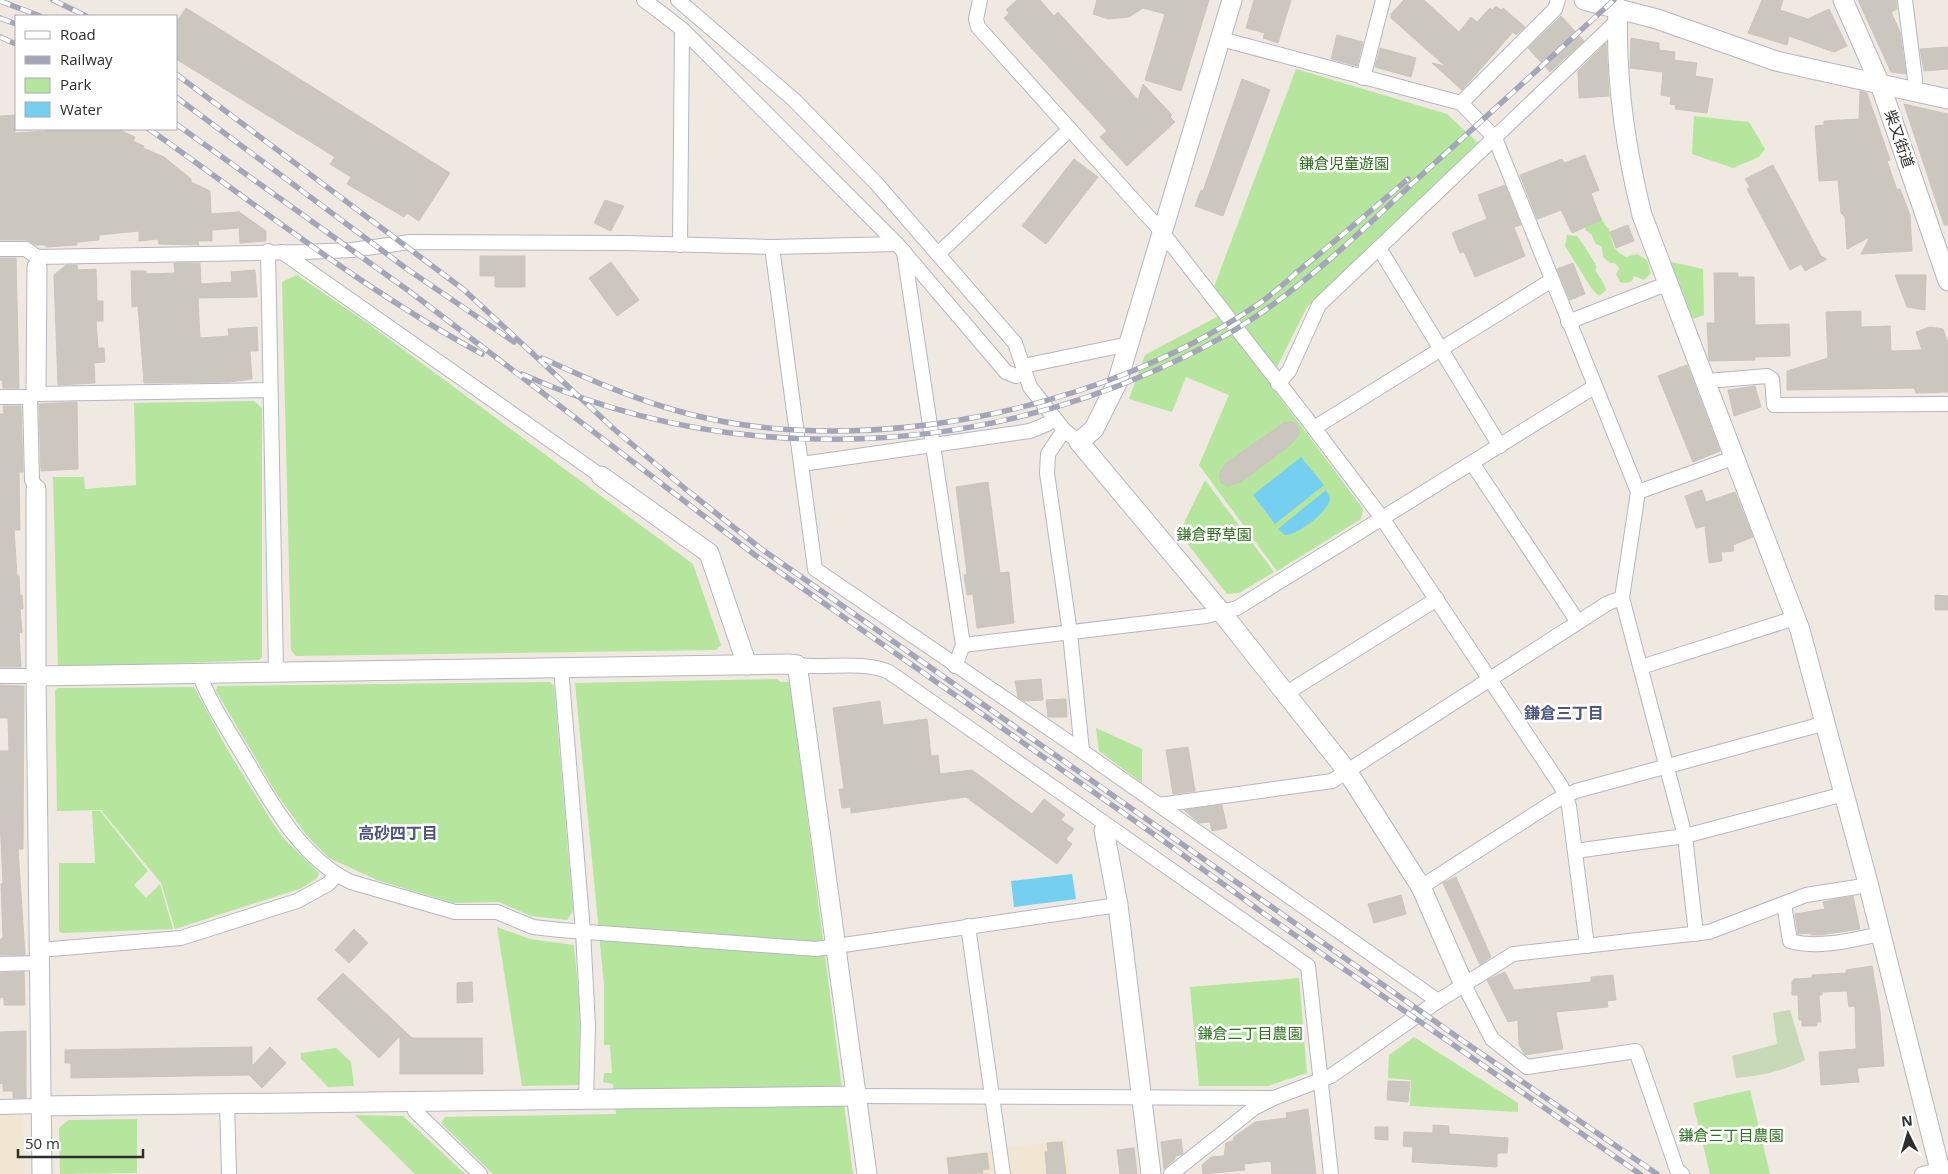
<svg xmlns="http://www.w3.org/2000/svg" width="1948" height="1174" viewBox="0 0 1948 1174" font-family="'Open Sans','Noto Sans JP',sans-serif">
<rect width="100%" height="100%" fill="#efe9e1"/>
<g fill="#f0e6d1">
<path d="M23,1115L24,1174H0V1116Z"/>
<path d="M1066,1139L1070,1174H949L946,1157Z"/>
</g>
<g fill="#b6e59e">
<path d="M1296,69L1447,114L1478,143L1307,307L1269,383L1363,509L1361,519L1277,571L1199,465L1229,395L1186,377L1172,412L1129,399L1145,355L1230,310L1214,287Z"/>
<path d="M1694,116L1749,122L1765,149L1759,157L1733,168L1692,154Z"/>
<path d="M1590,205C1602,211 1600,221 1609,229C1613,243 1611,249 1626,257L1637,254L1647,260L1651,273L1644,280L1634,276L1632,281L1626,283L1620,282L1616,274L1619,268L1615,263H1610L1603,257L1602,247L1595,243L1592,235L1585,230Z"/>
<path d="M1567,235L1577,236C1581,241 1595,262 1596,266C1597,270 1594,269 1597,273C1601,280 1604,282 1606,290L1599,296L1592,289L1565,246Z"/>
<path d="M1671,262L1703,269L1704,315L1693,319Z"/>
<path d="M297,275L366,322L693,564L721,645L716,650L296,656L291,650L282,282Z"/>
<path d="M254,401L262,408V657L259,660L58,668L53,477H84L85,489L136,485L134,403Z"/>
<path d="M1205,480L1274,572L1239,593L1227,594L1179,533Z"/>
<path d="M777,679L781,682H790L853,1174H493L441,1123L445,1117L616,1114L613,1084L603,1082L604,1073H612L610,1045H604V985L575,683Z"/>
<path d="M550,682L554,686L573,911L567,920L531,916L499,902L453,903L377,880L329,858L308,837L278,796L216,691L217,686Z"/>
<path d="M194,687L227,749L274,825L285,840L319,873L317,878L302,888L175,929L161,883L101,810L57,811L55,691L57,688Z"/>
<path d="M1096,728L1142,749V783L1099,751Z"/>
<path d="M92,811H100L148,871L134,885L146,898L160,884L173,929L62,933L59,931V863H95Z"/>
<path d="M497,927L530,939L574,945L580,1011L579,1085L522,1086Z"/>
<path d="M1299,978L1307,1073L1268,1086H1199L1190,987Z"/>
<path d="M1414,1037L1518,1103V1112L1410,1106L1411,1080L1388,1078L1389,1055Z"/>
<path d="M336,1048L351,1062L354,1086L328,1087L301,1059V1053Z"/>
<path d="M1750,1090L1770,1174H1710L1693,1103Z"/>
<path d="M355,1115L403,1116L465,1174H415Z"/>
<path d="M137,1119V1173L60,1174L59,1128L68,1120Z"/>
</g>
<path fill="#c8d9b8" d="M1790,1010L1805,1060C1783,1071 1760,1076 1736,1078L1732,1056L1777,1044L1773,1013Z"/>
<g fill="#75cff0">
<path d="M1301,457L1324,485L1275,524L1253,495Z"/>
<path d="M1326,490L1330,498C1331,510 1296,536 1285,535L1278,529Z"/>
<path d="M1072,874L1076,899L1014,907L1011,881Z"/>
</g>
<g fill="#cbc7bf" stroke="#cbc5ba">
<path d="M1017,0H1040L1054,16L1058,12L1138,100L1143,84L1172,115L1170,117L1175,122L1127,166L1100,137L1107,131L1004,18L1009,13L1006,10Z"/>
<path d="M1097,0H1209L1181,91L1145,80L1165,14L1143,8L1129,17L1108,19L1093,14Z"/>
<path d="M1254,0H1291L1278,43L1263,38L1265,33L1246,28Z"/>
<path d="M1404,0H1424L1459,32L1471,17L1477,22L1490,8L1492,10L1496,6L1501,10L1503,8L1525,27L1516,35L1513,32L1462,90L1432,63L1445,66L1391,18V14Z"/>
<path d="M1762,0H1783L1780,10L1808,19L1829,9L1847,46L1834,52L1789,36L1787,45L1748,33Z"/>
<path d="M1858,0H1896L1897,9L1891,12L1900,32L1906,74L1891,72Z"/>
<path d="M186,8L450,173L419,221L407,213L404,217L347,184L351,177L330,164L335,157L176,59V23Z"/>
<path d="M1561,16L1584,41L1550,72L1528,48Z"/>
<path d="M1337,35L1363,42L1357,66L1331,59Z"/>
<path d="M1631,38L1659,43V50L1675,52L1674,60L1697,63L1695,76L1713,79L1707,113L1675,109L1676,105L1670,104L1671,97L1661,95L1663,72L1630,68Z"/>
<path d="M1606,43L1609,96L1579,98L1578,71Z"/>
<path d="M1948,47V69L1924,71L1920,49Z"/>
<path d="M1380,48L1416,58L1411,77L1375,67Z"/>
<path d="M1242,79L1270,90L1223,216L1195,206L1201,190L1203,191Z"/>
<path d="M1860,91L1867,93L1890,160L1887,161L1897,190L1900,189L1910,215L1912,251L1861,254L1870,237L1847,249L1845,217L1841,213L1838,180L1819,181L1815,126L1824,125V121L1859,119Z"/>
<path d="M1904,104L1948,114V225H1944Z"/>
<path d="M15,115V133L47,131L48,129H117L135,137L133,141L144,146L143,148L164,157L191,179V182L210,191L211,214L237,212L238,228L212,230V241H198L199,245L159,244L158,239L139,241V231L99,235V240L77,242V245L46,247V245H36L26,240H0V116Z"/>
<path d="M1585,155L1599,190L1591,193L1601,220L1572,233L1561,210L1537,219L1520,175L1562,159L1564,163Z"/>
<path d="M1074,159L1098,177L1046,244L1022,226Z"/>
<path d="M1773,165L1821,256L1827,259L1805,271L1801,264L1790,270L1747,189L1750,187L1745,179Z"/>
<path d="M1505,185L1521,225L1514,227L1525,256L1475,277L1464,252L1460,253L1452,233L1487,219L1478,195Z"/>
<path d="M605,200L624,206L611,231L594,223Z"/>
<path d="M238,211L266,231V241L240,243Z"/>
<path d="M1628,225L1634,241L1616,248L1610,232Z"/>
<path d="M480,256H525V287H495V276H480Z"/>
<path d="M0,258H16L19,388H3L2,380H0Z"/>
<path d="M611,262L639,300L617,316L589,278Z"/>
<path d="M174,263H200L201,284L232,282L231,272L255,270L257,297L198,298L200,338L229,336L228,329L257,327L258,351H250L252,379L229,382L144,383L138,306L132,307L131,271H146V274L175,273Z"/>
<path d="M1573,263L1585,294L1570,300L1557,269Z"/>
<path d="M66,265H77L78,270L96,269L97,301H103V321H96L98,348H104L105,362L94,363L95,383L58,385L54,275Z"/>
<path d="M1714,273H1738V277H1754L1755,325L1789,324L1790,356L1755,357V360L1709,361L1707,323H1715Z"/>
<path d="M1895,275H1926L1925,310L1907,307Z"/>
<path d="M1861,311V327L1890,326L1891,351L1922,350L1916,332L1930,327L1943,329L1948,343V392L1916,393L1914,388L1787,390V371L1828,358L1826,312Z"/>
<path d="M1687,365L1720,451L1693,462L1658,376Z"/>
<path d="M1755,386L1761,407L1734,416L1728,390Z"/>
<path d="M77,402L78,469L41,471L39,404Z"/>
<path d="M3,406H21L23,472H19L20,530H14L17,576H19L20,595H22L23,609H20L22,632L19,633L21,667H0V414H4Z"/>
<path d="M1285,422H1292L1297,425L1299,431L1297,438L1289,446L1241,482L1228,486L1221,483L1219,475L1225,464Z"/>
<path d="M988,482L1000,573L1009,572L1014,623L977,628L973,594L967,595L964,575L967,574L956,487Z"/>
<path d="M1702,490L1706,502L1735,492L1753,537L1733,545L1734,551L1721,552L1722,561L1709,563L1705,526L1696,528L1685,496Z"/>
<path d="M1935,595L1948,596V610H1935Z"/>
<path d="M1041,679L1043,700L1024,701L1018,697L1015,681Z"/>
<path d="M0,685L24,686L23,849H18L25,955H0V940L3,937L1,884L3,883L0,819V751H9L8,718H0Z"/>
<path d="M1066,699L1067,717H1048L1046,700Z"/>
<path d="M880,701L883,725L927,719L931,756L938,755L940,774L972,770L1032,814L1044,799L1065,815L1061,820L1074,829L1066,839L1072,844L1057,864L966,797L851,813V807L842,808L839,789H844L833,708Z"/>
<path d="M1188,747L1195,791L1173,794L1166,750Z"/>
<path d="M1222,805L1227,828L1212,831L1210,822L1199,823L1184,810Z"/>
<path d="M1456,877L1491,957L1480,965L1443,883Z"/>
<path d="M1401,895L1406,914L1374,923L1368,904Z"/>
<path d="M1853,896L1860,929L1820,935H1811L1810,933L1798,934L1795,914L1825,909L1823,902Z"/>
<path d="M354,929L368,943L349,963L335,950Z"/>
<path d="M1872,966L1880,1011L1884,1066L1857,1068L1859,1082L1821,1085L1819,1052L1856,1049L1855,1006L1849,1007L1847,991L1822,992V995H1819L1821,1022H1817V1026H1802V1020H1799L1798,995H1792V982L1794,979L1812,978V975L1846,973V970Z"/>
<path d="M24,972L25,1005H4V997L0,998V973Z"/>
<path d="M1505,972L1514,990L1591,982V977L1613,975L1616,1000L1607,1001L1608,1007L1556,1012L1563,1049L1525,1055L1519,1045L1518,1020L1508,1022L1487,980Z"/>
<path d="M343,973L412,1038H482L483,1074H400V1036L379,1058L317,999Z"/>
<path d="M472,982L473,1002L457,1003V983Z"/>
<path d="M26,1031V1098H13V1091H3V1083L0,1084V1032Z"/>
<path d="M252,1047V1066L270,1047L286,1063L262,1088L249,1075L71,1078V1063H65V1050Z"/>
<path d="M1388,1081L1410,1082L1408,1102L1387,1100Z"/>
<path d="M1308,1109L1316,1174H1272L1271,1161L1244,1164L1245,1170L1203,1174L1202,1165L1211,1157L1224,1156L1226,1143L1233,1141L1234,1137L1255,1122L1287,1118L1286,1113Z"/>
<path d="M1433,1125L1449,1126V1134L1508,1138L1507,1153H1497V1167L1412,1162L1413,1147L1403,1146L1404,1132L1433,1133Z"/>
<path d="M1375,1127H1388V1140L1375,1139Z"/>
<path d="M1181,1139L1183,1154L1175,1156V1159L1164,1169L1161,1142Z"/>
<path d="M1062,1142L1066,1174H1047L1045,1152H1048L1047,1143Z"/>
<path d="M1134,1148L1137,1174H1120L1117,1150Z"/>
<path d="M987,1153L989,1169L982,1170L983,1173L949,1174L947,1158Z"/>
</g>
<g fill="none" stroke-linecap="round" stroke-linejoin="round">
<defs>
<g id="street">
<path d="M644,0L682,29L680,245"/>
<path d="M678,0L793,99L876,183L1015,343L1030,387L1064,430L1079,442"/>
<path d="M980,0L976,19L978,27L1162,232L1314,428L1382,518L1561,786L1569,806L1587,946"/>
<path d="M1905,0L1915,79L1913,91"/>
<path d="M682,29L897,244L1006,372L1016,376L1025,373"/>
<path d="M1221,39L1461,103L1495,138L1638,492L1622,598L1685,836L1696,934"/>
<path d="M1363,78L1383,0"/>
<path d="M1461,103L1555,9L1558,0"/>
<path d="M772,247L815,569L1082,751L1438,1001"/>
<path d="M1379,248L1500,446"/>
<path d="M0,249H26L37,257L304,252L352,250L410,242L626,243L772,247L897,244"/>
<path d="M268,251L276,672"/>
<path d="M282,252L601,476"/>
<path d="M904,252L963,645"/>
<path d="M939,253L1070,129"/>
<path d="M1568,322L1669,283"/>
<path d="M1023,366L1129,344"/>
<path d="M1707,381L1767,376L1772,379L1774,405L1948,404"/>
<path d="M1278,384L1289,371L1319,305L1618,20"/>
<path d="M36,394L270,390"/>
<path d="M0,397H30"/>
<path d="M1314,428L1552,280"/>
<path d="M1064,430L1048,454L1047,473L1070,633L1082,751"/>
<path d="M1472,463L1578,622"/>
<path d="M802,464L1030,431L1047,424L1054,418"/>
<path d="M36,489L32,480L30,397L36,394V390"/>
<path d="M1638,492L1736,457"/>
<path d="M797,665C827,669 862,660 889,672L1103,822L1104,829"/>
<path d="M955,666L963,645L1206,616L1237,608L1594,387"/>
<path d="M1641,667L1795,618"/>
<path d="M561,668L583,931L588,1026L586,1099"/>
<path d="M199,673C209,701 225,725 240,750C269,798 299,858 351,882L455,912H497L533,927L560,930L816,949L1118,905"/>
<path d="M0,676H36"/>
<path d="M1285,694L1437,599"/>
<path d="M1159,805L1332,781L1608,603L1622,598"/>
<path d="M1103,822L1308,966L1331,1174"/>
<path d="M1575,851L1685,836L1844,794"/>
<path d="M1421,887L1555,801L1576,791L1826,723"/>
<path d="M1784,904L1790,941C1819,949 1852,940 1880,934"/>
<path d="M968,926L1003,1174"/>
<path d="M40,950L181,938L297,901L328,884L337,875"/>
<path d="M0,964L40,963"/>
<path d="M1464,985L1492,1039L1527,1067L1636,1051L1677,1170L1682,1174"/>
<path d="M856,1096L1273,1098"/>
<path d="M414,1101L415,1111L480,1174"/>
<path d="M227,1102L229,1174"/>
<path d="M0,1107L41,1106"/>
<path d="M1171,1174L1254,1108L1274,1098L1331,1076L1438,1001L1513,954L1709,932L1806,895L1857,887L1868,883"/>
<path d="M1922,1174L1940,1170"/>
</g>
<g id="secondary">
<path d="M1232,0L1117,383L1094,429L1079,442L1222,613L1347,771L1421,887L1464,985"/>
<path d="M1584,0L1657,19L1776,61L1948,99"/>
<path d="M1843,0L1880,84L1948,281"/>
<path d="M1618,8C1615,79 1625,147 1642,215L1800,630L1868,883L1941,1174"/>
<path d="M36,390L37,267"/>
<path d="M601,476L709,553L747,665"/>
<path d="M36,489V676"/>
<path d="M1104,830L1118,905L1151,1174"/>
<path d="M41,1106L856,1096"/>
<path d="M42,1174L36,676L788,664L797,665L799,678L867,1174"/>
</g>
</defs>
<use href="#street" stroke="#b4b7c1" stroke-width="16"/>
<use href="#secondary" stroke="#b4b7c1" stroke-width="21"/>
<use href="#street" stroke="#fff" stroke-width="14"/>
<use href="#secondary" stroke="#fff" stroke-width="19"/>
<defs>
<g id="rail">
<path d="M53,0L86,16"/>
<path d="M0,1L40,16"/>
<path d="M0,18L16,24"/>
<path d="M0,37L16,44"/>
<path d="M176,74L463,289L615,430L688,491L760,548L1463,1041L1657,1174"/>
<path d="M176,97L407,269L514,342"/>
<path d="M176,124L409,291L755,555L1172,847L1263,913L1640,1174"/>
<path d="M149,129C258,206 364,290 482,354"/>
<path d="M542,358C590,380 638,401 689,414C868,460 1102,409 1254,307C1271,296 1287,281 1302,268C1338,239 1373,209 1408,179"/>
<path d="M522,374C721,464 955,459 1154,371C1190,355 1226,337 1258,315C1315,276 1365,228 1415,181C1482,121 1548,60 1614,0"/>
</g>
</defs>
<use href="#rail" stroke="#a3a6b8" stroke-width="5.5"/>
<use href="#rail" stroke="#fff" stroke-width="4" stroke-dasharray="11" stroke-linecap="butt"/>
</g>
<g text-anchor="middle" stroke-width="5" stroke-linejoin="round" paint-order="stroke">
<g font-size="15" fill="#2e2e2e" stroke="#fff">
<text transform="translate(1899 139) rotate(71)" y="5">柴又街道</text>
</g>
<g font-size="15" fill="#2c6e1b" stroke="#fff">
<text x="1344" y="169">鎌倉児童遊園</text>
<text x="1214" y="540">鎌倉野草園</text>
<text x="1250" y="1039">鎌倉二丁目農園</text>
<text x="1731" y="1141">鎌倉三丁目農園</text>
</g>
<g font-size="16" font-weight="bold" fill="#4d5680" stroke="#fff">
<text x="1564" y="719">鎌倉三丁目</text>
<text x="398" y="839">高砂四丁目</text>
</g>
</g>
<rect x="15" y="15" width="162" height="115" fill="#ffffff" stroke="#ababab"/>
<rect x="25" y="31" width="25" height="8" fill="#ffffff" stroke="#ababab"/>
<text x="60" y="40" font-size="15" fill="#2e2e2e">Road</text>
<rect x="25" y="56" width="25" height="8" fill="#a3a6b8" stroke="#ababab"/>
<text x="60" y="65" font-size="15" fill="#2e2e2e">Railway</text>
<rect x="25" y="78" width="25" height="15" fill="#b6e59e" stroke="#ababab"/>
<text x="60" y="90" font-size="15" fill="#2e2e2e">Park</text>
<rect x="25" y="102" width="25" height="15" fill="#75cff0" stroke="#ababab"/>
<text x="60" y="115" font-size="15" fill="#2e2e2e">Water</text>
<g transform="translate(1908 1134) rotate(355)" stroke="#ffffff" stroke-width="4" paint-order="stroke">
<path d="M0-4L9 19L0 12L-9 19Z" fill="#2e2e2e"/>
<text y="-8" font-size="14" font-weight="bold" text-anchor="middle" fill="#2e2e2e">N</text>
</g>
<path d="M18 1149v8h125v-8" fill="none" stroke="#2e2e2e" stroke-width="2.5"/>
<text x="25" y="1149" font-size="15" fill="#2e2e2e" stroke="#ffffff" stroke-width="4" paint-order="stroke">50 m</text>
</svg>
